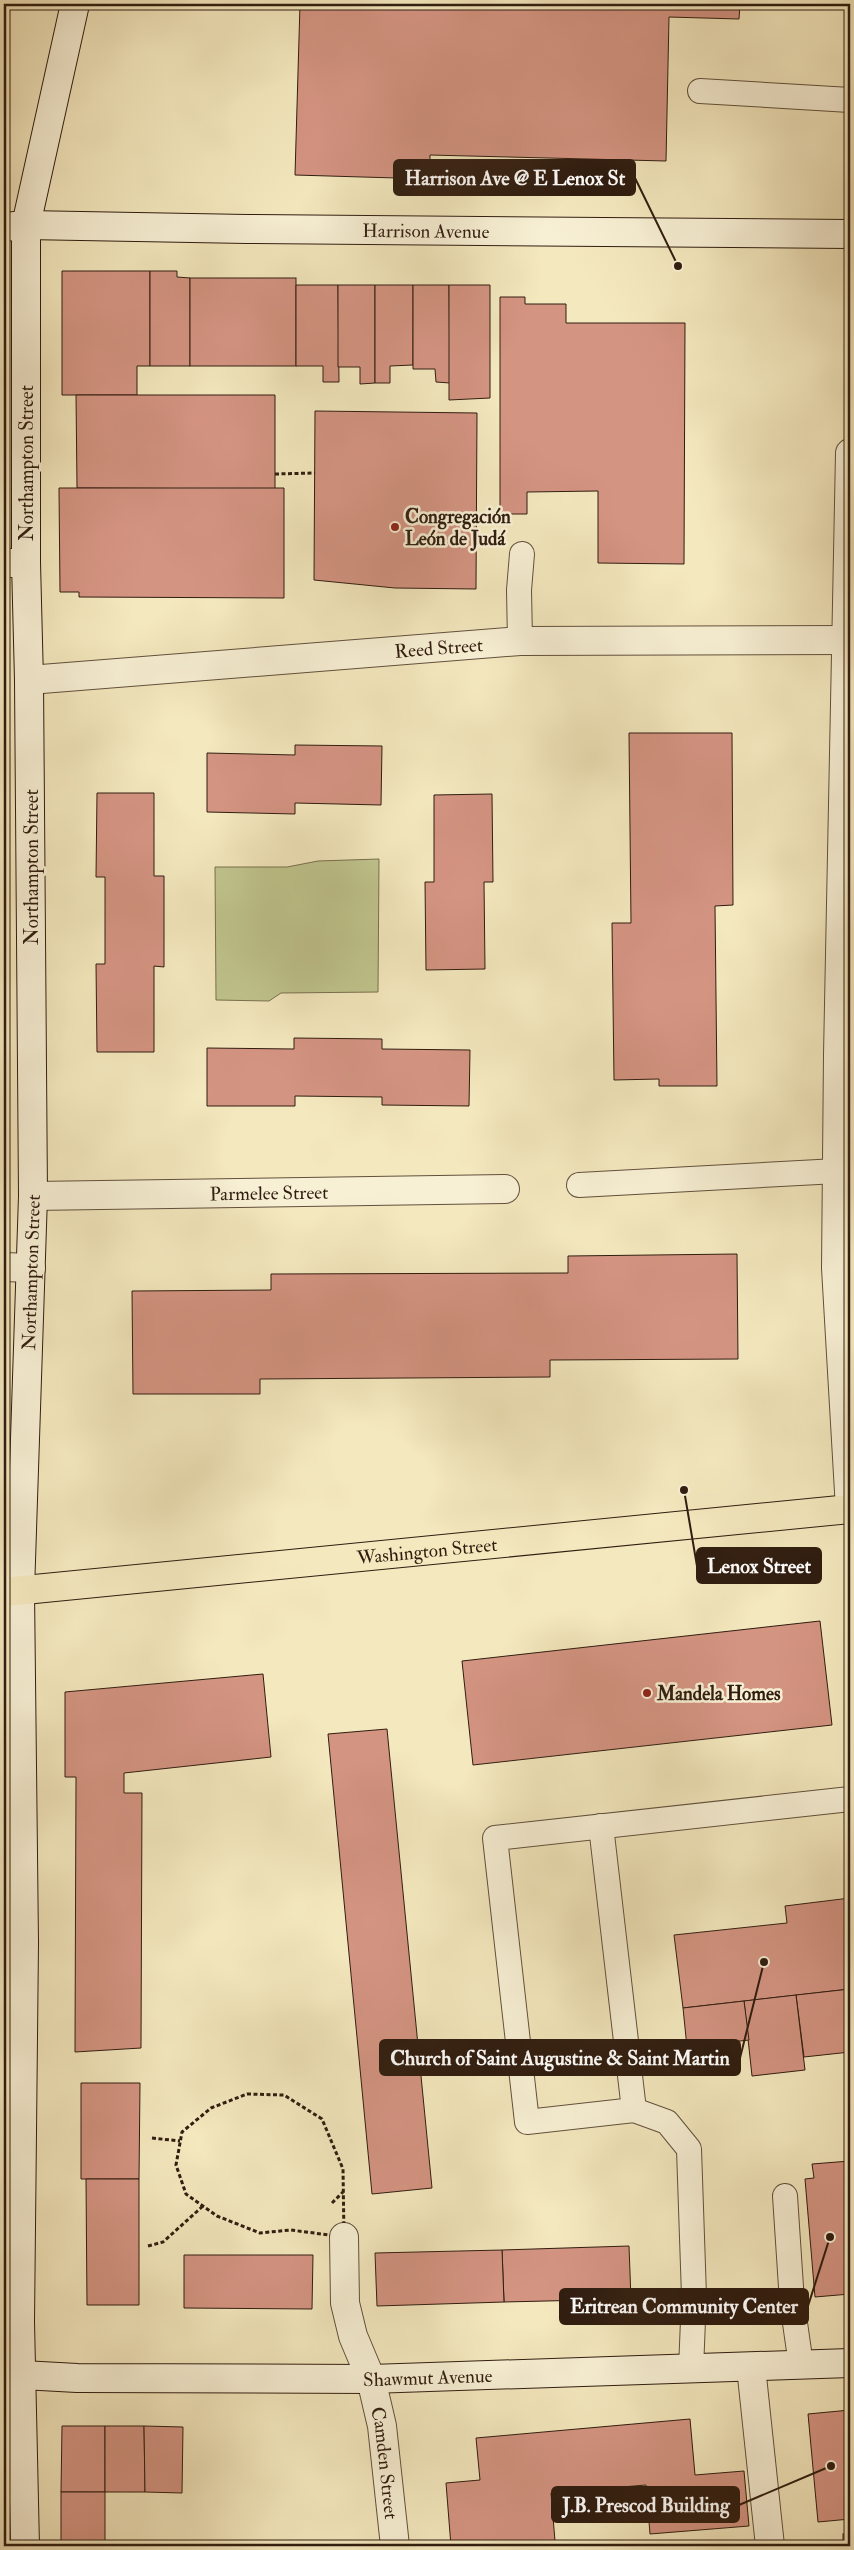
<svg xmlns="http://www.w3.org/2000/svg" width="854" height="2550" viewBox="0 0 854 2550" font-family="'IM FELL Double Pica',serif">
<rect width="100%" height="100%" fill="#f4e8be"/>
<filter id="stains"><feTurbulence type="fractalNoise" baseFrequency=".004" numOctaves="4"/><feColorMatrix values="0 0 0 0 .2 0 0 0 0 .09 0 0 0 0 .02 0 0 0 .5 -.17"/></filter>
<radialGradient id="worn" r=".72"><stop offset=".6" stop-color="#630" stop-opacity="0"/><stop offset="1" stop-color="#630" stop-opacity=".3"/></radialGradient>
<path fill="#c0c58e" stroke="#78714f" d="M379,859L378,992L281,993L269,1001L216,1000L215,867H287L318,861Z"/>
<g fill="#d49482" stroke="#301d10">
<path d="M300,4H740L739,19L669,17L666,161L430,155V179L295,175Z"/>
<path d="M62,271H150V366H137V395H62Z"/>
<path d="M150,271H177V277L190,278V366H150Z"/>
<rect x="190" y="278" width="106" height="88"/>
<path d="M296,285H338L339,382H323V366H296Z"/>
<path d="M338,285H375V383L360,384V367H338Z"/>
<path d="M375,285H413V365L390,366V383H375Z"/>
<path d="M413,285H449L450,383L436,382L435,369H413Z"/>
<path d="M449,285H490V398L449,400Z"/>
<path d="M500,297H525V304H566V323H685L684,564L598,563V491L527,492V514H500Z"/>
<path d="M76,395H275V489L77,488Z"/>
<path d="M315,411L477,413L476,589L395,588L314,580Z"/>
<path d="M59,488H284V598L79,597V592H60Z"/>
<path d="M629,733H732L733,905L715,906L717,1086H659V1079L614,1080L612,923H631Z"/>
<path d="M295,745L382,746L381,805L295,803V814L207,812V753L295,755Z"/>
<path d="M97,793H154V876H164V967L154,966V1052H97L96,964H105V877H96Z"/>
<path d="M492,794L493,882H484L485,969L426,970L425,882H434V795Z"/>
<path d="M294,1038L382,1039V1049L470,1050L469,1106L382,1105V1097L295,1096V1106H207V1048L294,1049Z"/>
<path d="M737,1254L738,1359L550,1360V1377L260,1379V1394H133L132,1291L271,1290V1274L568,1273V1256Z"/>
<path d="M820,1621L832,1725L473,1765L462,1661Z"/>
<path d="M263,1674L271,1757L124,1773V1793H142L141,2048L75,2052L76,1777H65V1692Z"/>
<path d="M387,1729L432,2188L372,2194L328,1734Z"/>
<path d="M850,1898V1989L683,2008L674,1935L787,1923L785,1906Z"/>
<path d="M850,1989V2052L804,2057L796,1995Z"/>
<path d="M796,1995L805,2070L752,2076L744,2001Z"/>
<path d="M744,2001L749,2040L687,2047L683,2008Z"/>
<path d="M81,2083H140L139,2179H81Z"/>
<path d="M850,2161V2294L815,2297L805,2179L814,2178L812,2164Z"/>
<path d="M86,2179H139V2305H87Z"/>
<path d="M629,2246L631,2299L504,2302L502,2250Z"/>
<path d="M502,2250L504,2302L377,2306L375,2253Z"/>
<path d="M184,2255H313L312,2309L184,2308Z"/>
<path d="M850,2410V2519L818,2522L808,2414Z"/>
<path d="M690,2419L695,2475L744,2471L749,2526L650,2534L646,2485L551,2493L555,2541L493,2546H451L446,2483L480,2480L476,2438Z"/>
<path d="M62,2426H105V2492H61Z"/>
<path d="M105,2426H144L145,2492H105Z"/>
<path d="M144,2426L183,2427L182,2493L145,2492Z"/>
<rect x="61" y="2492" width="44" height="49"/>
<rect x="843" y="2534" width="7" height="12"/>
</g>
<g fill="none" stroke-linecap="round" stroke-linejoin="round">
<defs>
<g id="lane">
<path d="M700,91L850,100"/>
<path d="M520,641L519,590L522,554"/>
<path d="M579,1185L837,1171"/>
<path d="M601,1826L634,2110"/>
<path d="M785,2196L792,2302L801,2365"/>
<path d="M691,2369L694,2296L689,2149L667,2122L634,2110L527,2122L495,1838L850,1799"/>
</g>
<g id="street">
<path d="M850,453L838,1055L836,1268L850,1509"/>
<path d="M4,563H26"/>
<path id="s1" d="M29,680L520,641L850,640"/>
<path id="s2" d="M33,1196L505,1189"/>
<path d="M4,1267L31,1268"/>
<path d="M4,1941L24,1942"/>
<path id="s3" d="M344,2237L345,2303L353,2336L371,2379L382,2426L395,2546"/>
<path d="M751,2367L770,2546"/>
</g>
<g id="secondary">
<path id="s4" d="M4,227L26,225L247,229L850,234"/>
<path id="s5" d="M4,2374L77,2378L371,2379L850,2363"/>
<path id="s6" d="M25,2546L20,2322L24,1942L20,1591L33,1196L29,680L26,563V225L75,4"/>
</g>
<g id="primary">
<path id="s7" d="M4,1592L850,1509"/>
</g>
</defs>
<use href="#lane" stroke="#61503c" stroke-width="26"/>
<use href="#street" stroke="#61503c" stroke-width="30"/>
<use href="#secondary" stroke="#301d10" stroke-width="30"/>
<use href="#primary" stroke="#301d10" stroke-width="30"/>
<g stroke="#301d10" stroke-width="3" stroke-dasharray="4 2.5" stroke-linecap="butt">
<path d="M275,474L315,473"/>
<path d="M247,2094L284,2095L322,2119L343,2169L344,2237L291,2230L260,2233L217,2216L186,2194L176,2165L182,2132L211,2108Z"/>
<path d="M152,2138L180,2141"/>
<path d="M332,2203L343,2192"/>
<path d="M148,2246L163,2242L203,2206"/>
</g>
<use href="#lane" stroke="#f8f0d5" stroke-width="24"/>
<use href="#street" stroke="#f8f0d5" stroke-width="28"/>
<use href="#secondary" stroke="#f8f0d5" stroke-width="28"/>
<use href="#primary" stroke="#f4e8be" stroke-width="28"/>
</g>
<g fill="#8f2418" stroke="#f8f0d5" stroke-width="2">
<circle cx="395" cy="527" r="5"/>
<circle cx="647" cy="1693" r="5"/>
</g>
<g text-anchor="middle" stroke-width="5" stroke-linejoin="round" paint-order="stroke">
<g font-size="19" fill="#301d10" stroke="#f8f0d5">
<text dy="7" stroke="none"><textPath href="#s4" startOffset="422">Harrison Avenue</textPath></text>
<text transform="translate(26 463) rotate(-90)" y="7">Northampton Street</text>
<text dy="7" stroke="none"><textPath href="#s1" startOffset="411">Reed Street</textPath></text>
<text transform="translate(31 867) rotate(-90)" y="7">Northampton Street</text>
<text dy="7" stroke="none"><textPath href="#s2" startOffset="236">Parmelee Street</textPath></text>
<text dy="7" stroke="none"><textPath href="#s6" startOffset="1274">Northampton Street</textPath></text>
<text dy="7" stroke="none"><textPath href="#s7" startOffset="425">Washington Street</textPath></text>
<text dy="7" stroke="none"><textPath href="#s5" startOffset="424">Shawmut Avenue</textPath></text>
<text dy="7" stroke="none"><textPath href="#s3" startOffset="232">Camden Street</textPath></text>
</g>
<g font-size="19" font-weight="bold" fill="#301d10" stroke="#f8f0d5" text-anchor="start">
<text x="405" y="523">Congregación<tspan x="405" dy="22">León de Judá</tspan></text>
<text x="657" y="1700">Mandela Homes</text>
</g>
</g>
<path fill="none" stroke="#301d10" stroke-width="2" d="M678 266L635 178M684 1490L697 1566M764 1962L740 2058M830 2237L808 2306M831 2466L739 2505"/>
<g fill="#301d10" stroke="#f8f0d5" stroke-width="2">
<circle cx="678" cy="266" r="5"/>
<circle cx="684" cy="1490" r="5"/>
<circle cx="764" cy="1962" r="5"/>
<circle cx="830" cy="2237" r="5"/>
<circle cx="831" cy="2466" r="5"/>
</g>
<g fill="#301d10" stroke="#301d10" stroke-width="2">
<rect x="394" y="160" width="241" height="35" rx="5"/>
<rect x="697" y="1548" width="124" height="35" rx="5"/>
<rect x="380" y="2040" width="360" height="35" rx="5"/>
<rect x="560" y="2289" width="248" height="35" rx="5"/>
<rect x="552" y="2487" width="187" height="35" rx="5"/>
</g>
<g font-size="20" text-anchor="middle" font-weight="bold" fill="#fff">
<text x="515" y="185">Harrison Ave @ E Lenox St</text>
<text x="759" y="1573">Lenox Street</text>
<text x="560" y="2065">Church of Saint Augustine &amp; Saint Martin</text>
<text x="684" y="2313">Eritrean Community Center</text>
<text x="646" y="2512">J.B. Prescod Building</text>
</g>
<rect width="854" height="2550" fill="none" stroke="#f4e8be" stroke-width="20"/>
<rect x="5" y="5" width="844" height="2540" fill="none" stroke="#301d10" stroke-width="2.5"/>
<rect x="10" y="10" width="834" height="2530" fill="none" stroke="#301d10"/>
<rect width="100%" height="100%" filter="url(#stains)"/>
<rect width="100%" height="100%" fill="url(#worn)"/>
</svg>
